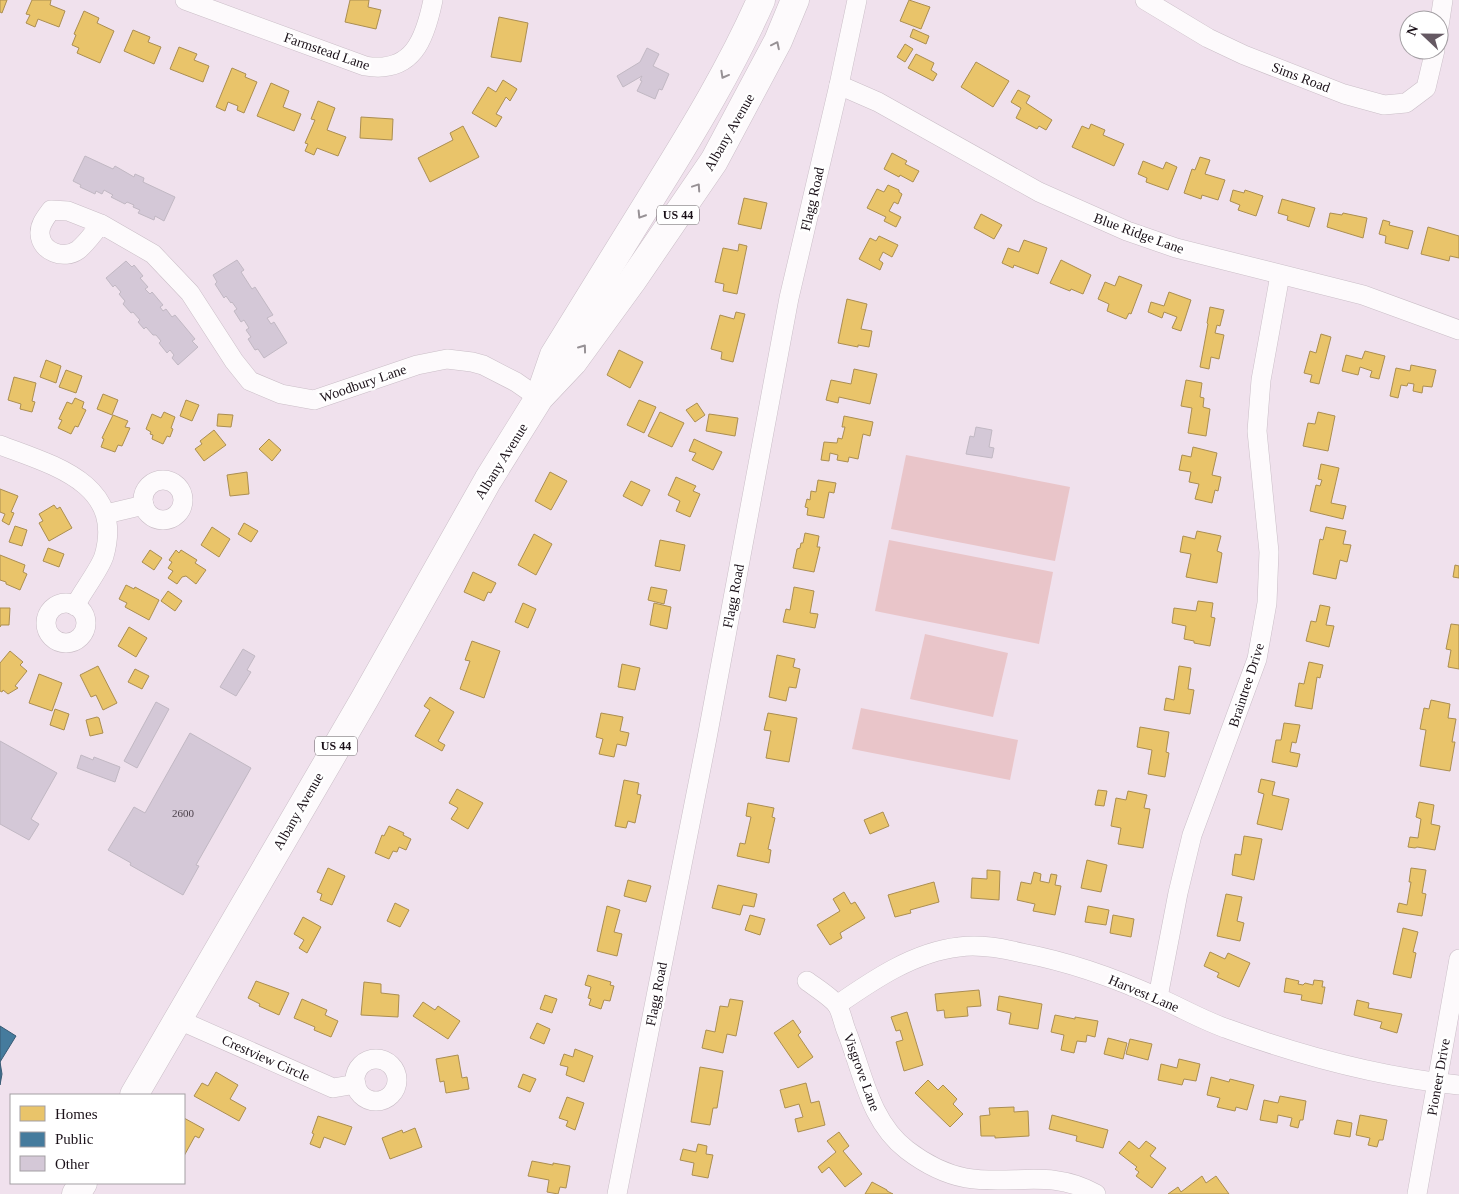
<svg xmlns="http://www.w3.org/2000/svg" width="1459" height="1194" viewBox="0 0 1459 1194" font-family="Georgia,serif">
<rect width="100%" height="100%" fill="#f0e1ed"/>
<g fill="#e9c5c9">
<path d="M906,455L1070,487L1055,561L891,529Z"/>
<path d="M889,540L1053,572L1039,644L875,611Z"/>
<path d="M925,634L1008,653L993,717L910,699Z"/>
<path d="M861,708L1018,740L1010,780L852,749Z"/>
</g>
<g fill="#e9c46a" stroke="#ab8e51">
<path d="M0,0H7L2,13L0,12Z"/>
<path d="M32,0H51L50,5L65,11L59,27L38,19L35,27L26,23L30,15L26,14Z"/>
<path d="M350,0H369L368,7L381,10L376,29L345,22Z"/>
<path d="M909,0L930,7L921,29L900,21Z"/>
<path d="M84,11L99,18L97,23L114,31L100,63L77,53L79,48L72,45L76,35L74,34Z"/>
<path d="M499,17L528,23L521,62L491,57Z"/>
<path d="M913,29L929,36L926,44L910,37Z"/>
<path d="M133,30L150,37L148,42L161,47L154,64L124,51Z"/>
<path d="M905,44L913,49L905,62L897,57Z"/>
<path d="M179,47L197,54L194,60L209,66L203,82L170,69Z"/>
<path d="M916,54L934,63L931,70L937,74L933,81L908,68Z"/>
<path d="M976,62L1009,81L993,107L961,87Z"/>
<path d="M232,68L246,74L245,77L257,82L244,113L237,110L238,106L228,102L225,111L216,107Z"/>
<path d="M503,80L517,89L510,101L506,97L496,114L502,117L496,127L472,113L488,87L496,92Z"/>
<path d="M271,83L289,91L283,107L301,114L294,131L257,116Z"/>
<path d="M1018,90L1030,96L1026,103L1052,120L1046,130L1039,126L1037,129L1016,118L1021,108L1011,102Z"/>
<path d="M318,101L335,108L327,130L346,137L338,156L317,148L314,155L305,151L308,144L305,143L315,120L311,119Z"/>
<path d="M361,117L393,119L392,140L360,138Z"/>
<path d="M1091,124L1105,130L1103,135L1124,144L1114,166L1072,147L1082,126L1089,129Z"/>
<path d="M463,126L479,157L430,182L418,158L453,140L450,133Z"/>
<path d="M892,153L907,161L905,164L919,171L913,182L900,175L899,177L884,169Z"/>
<path d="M1200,157L1210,160L1205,174L1225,180L1218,200L1202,195L1201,199L1184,193L1192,169L1195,170Z"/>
<path d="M1143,161L1163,169L1166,162L1177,167L1168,190L1146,182L1147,178L1138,174Z"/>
<path d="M888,185L899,190V192L902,194L898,204L894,202L889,211L901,217L896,227L884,221L886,217L867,208L877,189L884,192Z"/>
<path d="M1233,190L1244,193L1245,190L1263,196L1256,216L1238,210L1240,205L1230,201Z"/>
<path d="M744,198L767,203L761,229L738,224Z"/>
<path d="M1282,199L1315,208L1309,227L1287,220L1288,216L1278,213Z"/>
<path d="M1330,213L1342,215L1343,213L1367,218L1363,238L1327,227Z"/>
<path d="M981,214L1002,225L994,239L974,228Z"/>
<path d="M1383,220L1390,222L1389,225L1413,231L1408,249L1385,243L1386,236L1379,234Z"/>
<path d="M1428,227L1459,236V258L1450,256L1449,261L1421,254Z"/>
<path d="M879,236L898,245L892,257L883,252L879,260L883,263L880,270L859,259L870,238L876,241Z"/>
<path d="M1024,240L1047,248L1038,274L1014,265L1013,268L1002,263L1008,248L1019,252Z"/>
<path d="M739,244L747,246L737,294L723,291L724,284L715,282L723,248L738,251Z"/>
<path d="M1061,260L1091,275L1083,294L1071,289L1070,291L1050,283Z"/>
<path d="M1119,276L1142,285L1131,314L1129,313L1126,319L1107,311L1109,304L1098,299L1105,282L1115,286Z"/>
<path d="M1169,292L1191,300L1181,331L1172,328L1177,317L1164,312L1162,318L1148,312L1151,302L1164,306Z"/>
<path d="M847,299L867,304L861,329L872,331L869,347L858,345V347L838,343Z"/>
<path d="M1210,307L1224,310L1220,326L1217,325L1215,333L1224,335L1219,359L1211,357L1209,369L1200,367L1208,324L1207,323Z"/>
<path d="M736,312L745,314L733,362L721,359L722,352L711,349L720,315L734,319Z"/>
<path d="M1321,334L1331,337L1319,384L1310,382L1312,375L1304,373L1310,351L1316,353Z"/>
<path d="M619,350L643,362L630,388L607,375Z"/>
<path d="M1365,351L1385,356L1379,379L1370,377L1372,371L1360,367L1358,375L1342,371L1346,355L1362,359Z"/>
<path d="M46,360L61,366L56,383L40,377Z"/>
<path d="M1411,365L1436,370L1432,387L1423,386L1422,393L1413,391L1414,384L1408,383L1407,386L1401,385L1398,398L1390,396L1396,368L1410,371Z"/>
<path d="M854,369L877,374L870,404L839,397L838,403L826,400L831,380L851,384Z"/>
<path d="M66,370L82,376L76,393L59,387Z"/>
<path d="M14,377L36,383L32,401L35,402L32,412L20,409L21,404L8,400Z"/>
<path d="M1186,380L1202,383L1200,397L1204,398L1203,407L1210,409L1206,436L1188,433L1192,408L1181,406Z"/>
<path d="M103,394L118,400L112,415L97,409Z"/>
<path d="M75,398L84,402L82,408L86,410L78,427L75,426L71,434L58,428L62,420L59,419L67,402L72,404Z"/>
<path d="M186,400L199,405L192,421L180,416Z"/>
<path d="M639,400L656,407L644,433L627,425Z"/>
<path d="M697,403L705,415L695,422L686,410Z"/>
<path d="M164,412L175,417L171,428L173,429L170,437L167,436L163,444L152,439L153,435L150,434L151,432L146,429L152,414L161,418Z"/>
<path d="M660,412L684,423L672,447L648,436Z"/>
<path d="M1318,412L1335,416L1328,451L1303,446L1308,423L1315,424Z"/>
<path d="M218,414L233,415L231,427L217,426Z"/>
<path d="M709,414L738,418L735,436L706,431Z"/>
<path d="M113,415L128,421L125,427L130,428L122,446L118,445L115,452L101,447L104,439L102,438Z"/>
<path d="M844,416L873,422L870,436L863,434L858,459L849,457L848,462L837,460L838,455L830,453L829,461L821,460L824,442L837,443L838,438L842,439L845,427H842Z"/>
<path d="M214,430L226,445L204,461L195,449L202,444L200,441Z"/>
<path d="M269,439L281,450L272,461L259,449Z"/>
<path d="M694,439L722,452L713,470L692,460L696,453L689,451Z"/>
<path d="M1193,447L1217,453L1212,475L1221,477L1218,491L1215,490L1212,503L1195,499L1199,484L1189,482L1191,472L1179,470L1182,455L1191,457Z"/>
<path d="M1321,464L1339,468L1331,503L1346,506L1343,519L1310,511L1316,485L1320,486L1322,480L1318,479Z"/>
<path d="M247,472L249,494L230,496L227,475Z"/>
<path d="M550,472L567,481L551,510L535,501Z"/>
<path d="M676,477L696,486L693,491L700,494L690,517L676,511L680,501L668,495Z"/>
<path d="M818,480L836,483L834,493L829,492L824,518L807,515L808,508L805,507L807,499L810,500L811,491L816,492Z"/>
<path d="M631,481L650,490L642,506L623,496Z"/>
<path d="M0,489L18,496L11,512L14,513L9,525L2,521L5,514L0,512Z"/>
<path d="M54,505L57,509L60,507L72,528L49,541L39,523L43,521L39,514Z"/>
<path d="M244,523L258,531L251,542L238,534Z"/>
<path d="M15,526L27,530L22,546L9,542Z"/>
<path d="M212,527L230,539L219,557L201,545Z"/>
<path d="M1326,527L1346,531L1343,544L1351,545L1347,562L1340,560L1336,579L1313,574L1320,539L1323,540Z"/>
<path d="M1197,531L1221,536L1217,551L1222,553L1217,583L1186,577L1191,554L1180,552L1183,536L1195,539Z"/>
<path d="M805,533L819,536L817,547H820L814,572L793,568L797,549L800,548L801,543H803Z"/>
<path d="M534,534L552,544L536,575L518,565Z"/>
<path d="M660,540L685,545L680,571L655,566Z"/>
<path d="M48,548L64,554L59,567L43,561Z"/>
<path d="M150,550L162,558L154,570L142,562Z"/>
<path d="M176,550L179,553L181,550L197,560L195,563L206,570L196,584L186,576L182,577L177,584L168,578L173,571L168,568L172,562L169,560Z"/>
<path d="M0,555L25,565L23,572L27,574L20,590L6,584V582L0,580Z"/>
<path d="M1455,565L1459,566V578L1453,577Z"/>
<path d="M473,572L496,583L491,593L488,592L484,601L464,592Z"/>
<path d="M126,585L134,589L135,587L159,600L149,620L125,607L127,603L119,599Z"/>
<path d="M651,587L667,590L664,604L648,600Z"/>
<path d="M794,587L814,591L810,613L818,614L815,628L783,622L786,609L790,610Z"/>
<path d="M168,591L182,601L175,611L161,601Z"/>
<path d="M1198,601L1213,603L1211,617L1215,618L1210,646L1194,643V641L1184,639L1186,626L1172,623L1174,608L1196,611Z"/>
<path d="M523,603L536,609L528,628L515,622Z"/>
<path d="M654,603L671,607L667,629L650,625Z"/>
<path d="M1320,605L1330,607L1326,625L1334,626L1329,647L1306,641L1311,621L1316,622Z"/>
<path d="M0,608H10L9,625H1L0,627Z"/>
<path d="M1451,624L1459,625V669L1448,667L1451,650L1446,649Z"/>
<path d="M129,627L147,638L136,657L118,646Z"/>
<path d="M472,641L500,651L484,698L460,689L470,661L465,660Z"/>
<path d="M10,651L23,662L20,665L27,671L15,686L18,688L8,694L3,690L2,692L0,691V663Z"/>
<path d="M777,655L795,659L793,667L800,669L796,688L789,687L786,701L769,697Z"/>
<path d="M1309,662L1323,665L1320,678L1317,677L1312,709L1295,706L1299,683L1304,684Z"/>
<path d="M622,664L640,668L635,690L618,687Z"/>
<path d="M98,666L117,703L103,710L96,695L91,697L80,675Z"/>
<path d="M1179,666L1191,668L1188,689L1194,690L1190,714L1164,710L1166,698L1174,700Z"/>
<path d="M135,669L149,676L142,689L128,682Z"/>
<path d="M39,674L62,683L52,711L29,703Z"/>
<path d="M430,697L454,712L438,741L445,745L442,751L415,736L430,710L424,706Z"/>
<path d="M1431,700L1450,704L1448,718L1456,719L1452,742H1455L1450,771L1420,766L1426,730L1420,729L1424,708L1429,709Z"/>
<path d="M55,709L69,714L64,730L50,725Z"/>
<path d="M601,713L623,717L620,731L629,733L626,746L617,744L614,757L599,754L603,739L596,737Z"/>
<path d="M768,713L797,718L789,762L766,758L771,731L764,730Z"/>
<path d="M97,717L99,718L103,733L90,736L86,720Z"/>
<path d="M1284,723L1300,725L1296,743L1292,742L1290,752L1300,754L1297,767L1272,762L1276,740H1281Z"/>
<path d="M1140,727L1169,732L1166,752L1169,753L1165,777L1148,774L1152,750L1137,747Z"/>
<path d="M1261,779L1275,782L1272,795L1289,799L1282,830L1257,824L1264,794L1258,792Z"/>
<path d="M624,780L639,783L637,794L641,795L635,823L628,821L626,828L615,826Z"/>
<path d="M457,789L483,803L468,829L451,819L458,808L449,803Z"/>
<path d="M1098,790L1107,791L1104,806L1095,805Z"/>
<path d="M1128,791L1147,795L1144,808L1150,809L1143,848L1118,844L1121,828L1111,826L1116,798L1126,800Z"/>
<path d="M1419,802L1434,805L1431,824L1440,826L1435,850L1417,847L1415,848L1408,847L1410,837L1418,838L1421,819L1416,817Z"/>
<path d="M748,803L774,808L772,817L775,818L768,849L771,850L769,863L737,856L740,843L745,844L751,817L746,816Z"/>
<path d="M883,812L889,826L870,834L864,820Z"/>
<path d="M389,826L404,833L403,835L411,839L406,850L399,847L397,852L393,851L389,859L375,853L382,835L384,836Z"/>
<path d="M1244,836L1262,839L1254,880L1232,875L1235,854L1241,855Z"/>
<path d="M1087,860L1107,865L1101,892L1081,888Z"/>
<path d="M328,868L345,876L332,905L320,900L322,894L317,892Z"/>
<path d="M1411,868L1426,870L1422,893L1426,894L1422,916L1397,912L1399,903L1407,905L1411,882H1409Z"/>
<path d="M987,870L1000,871L999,900L971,898L972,878L987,879Z"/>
<path d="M1034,872L1041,874L1040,881L1049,883L1051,874L1057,875L1055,885L1061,886L1055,915L1033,911L1035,904L1017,900L1021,882L1031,884Z"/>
<path d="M628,880L651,886L646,902L624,896Z"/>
<path d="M934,882L939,902L910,910L911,913L895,917L888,895Z"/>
<path d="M718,885L757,894L754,907L743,905L740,915L712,908Z"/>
<path d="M844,892L851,904L855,902L865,918L840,933L842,938L830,945L817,925L840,911L833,899Z"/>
<path d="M1226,894L1242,897L1237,921L1244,923L1240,941L1217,936Z"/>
<path d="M395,903L409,910L400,927L387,921Z"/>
<path d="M607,906L620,910L614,932L622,934L617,956L597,951Z"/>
<path d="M1088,906L1109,910L1106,925L1085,922Z"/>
<path d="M750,915L765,919L760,935L745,930Z"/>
<path d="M1113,915L1134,919L1131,937L1110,933Z"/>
<path d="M303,917L321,927L307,953L299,948L304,940L294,934Z"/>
<path d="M1403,928L1418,932L1413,952L1416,953L1411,978L1393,974Z"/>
<path d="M1210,952L1225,959L1228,953L1250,963L1239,987L1217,977L1219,973L1204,966Z"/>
<path d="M588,975L611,982L610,985L614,986L610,1001L604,1000L601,1009L589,1005L591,999L588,998L591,987L585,985Z"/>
<path d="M1286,978L1299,981L1298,984L1303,985L1305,983L1313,985L1314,980L1323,981L1322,987H1325L1322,1004L1301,1000L1302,995L1284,992Z"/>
<path d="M256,981L289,993L279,1015L259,1006L260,1004L248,998Z"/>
<path d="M364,982L381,984V993L399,995L398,1017L361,1015Z"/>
<path d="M979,990L981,1006L967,1007L968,1016L945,1018L944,1010L937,1011L935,994Z"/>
<path d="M545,995L557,999L552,1013L540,1009Z"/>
<path d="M999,996L1042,1004L1038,1029L1009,1024L1011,1013L997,1010Z"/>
<path d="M302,999L327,1010L325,1015L338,1021L331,1037L314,1030L315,1027L294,1018Z"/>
<path d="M730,999L743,1001L736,1036L727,1034L723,1053L702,1048L706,1030L715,1032L720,1006L728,1007Z"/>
<path d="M1357,1000L1369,1003L1368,1008L1402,1014L1397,1033L1380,1028L1382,1022L1354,1015Z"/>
<path d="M423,1002L435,1010L438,1006L460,1021L448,1039L413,1016Z"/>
<path d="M907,1012L923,1065L904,1071L896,1042L903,1040L900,1030L896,1031L891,1017Z"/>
<path d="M1055,1015L1075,1019V1017L1098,1021L1095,1037L1087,1035L1086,1042L1077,1041L1074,1053L1061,1050L1064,1035L1051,1032Z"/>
<path d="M793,1020L801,1032L798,1035L813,1057L798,1068L774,1033Z"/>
<path d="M537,1023L550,1029L544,1044L530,1038Z"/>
<path d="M1108,1038L1127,1043L1123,1059L1104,1054Z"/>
<path d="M1130,1039L1152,1044L1148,1060L1126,1054Z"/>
<path d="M575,1049L593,1056L584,1082L566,1075L568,1067L560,1065L564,1054L573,1057Z"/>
<path d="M458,1055L462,1078L467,1077L469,1089L446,1093L444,1081L440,1082L436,1059Z"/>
<path d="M1179,1059L1200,1064L1196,1081L1184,1079L1182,1085L1158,1080L1161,1064L1177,1068Z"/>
<path d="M700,1067L723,1071L717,1108H713L710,1125L691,1122Z"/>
<path d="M216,1072L238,1085L230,1099L246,1108L239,1121L194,1096L202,1083L208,1086Z"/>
<path d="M523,1074L536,1079L530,1092L518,1087Z"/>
<path d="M1211,1077L1229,1082L1230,1079L1254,1085L1247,1110L1236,1107L1235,1111L1217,1107L1220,1098L1207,1095Z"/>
<path d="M928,1080L938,1090L943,1085L957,1099L953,1104L963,1114L950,1127L915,1093Z"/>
<path d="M806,1083L811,1103L819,1101L825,1125L798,1132L795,1119L803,1117L799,1104L785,1108L780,1090Z"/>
<path d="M1280,1096L1306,1101L1303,1120H1300L1298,1128L1290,1126L1292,1118L1278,1115L1277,1123L1260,1120L1264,1100L1278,1103Z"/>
<path d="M567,1097L584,1103L575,1130L566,1126L568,1121L559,1118Z"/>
<path d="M1014,1107V1112L1028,1111L1029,1136L995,1138V1136H981L980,1116L990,1115L989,1108Z"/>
<path d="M1052,1115L1108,1130L1103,1148L1076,1141L1077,1136L1049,1129Z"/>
<path d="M1360,1115L1387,1120L1383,1140H1379L1377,1147L1368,1145L1370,1138L1356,1135Z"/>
<path d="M318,1116L352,1127L345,1145L324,1137L320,1148L310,1144L314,1134L312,1133Z"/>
<path d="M184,1118L204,1129L199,1138L195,1136L184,1156Z"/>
<path d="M1337,1120L1352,1123L1350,1137L1334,1134Z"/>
<path d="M415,1128L422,1147L390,1159L382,1138L402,1130L403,1133Z"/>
<path d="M839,1132L849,1146L843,1151L862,1174L845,1187L829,1167L822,1173L818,1167L836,1152L827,1141Z"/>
<path d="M1129,1141L1139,1149L1146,1141L1156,1148L1150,1156L1166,1168L1152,1188L1136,1176L1139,1172L1135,1169L1137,1167L1119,1153Z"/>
<path d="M698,1144L707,1146L706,1154L713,1155L708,1178L692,1175L694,1163L680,1160L683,1149L696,1152Z"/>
<path d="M532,1161L553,1165V1163L570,1166L566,1188L560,1187L558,1194L547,1192L549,1180L528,1176Z"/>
<path d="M1202,1176L1206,1183L1216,1176L1229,1194H1168L1178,1187L1181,1192Z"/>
<path d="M872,1182L887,1190V1191L893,1194H865Z"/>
</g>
<path fill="#457b9d" stroke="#385b75" d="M0,1026L16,1036L0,1062L2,1074L0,1085Z"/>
<g fill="#d4c8d7" stroke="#c1b8c3">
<path d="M647,48L659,54L653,66L669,74L662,90L659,89L655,99L637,91L642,81L640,80L642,76L623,87L617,76L640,62Z"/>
<path d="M85,156L113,169L115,166L134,177L135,174L144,178L143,182L175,197L164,221L155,216L154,220L138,213L140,210L133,207L134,205L127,202L125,204L111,197L113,195L104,190L102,194L96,191L95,194L80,187L81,185L73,181Z"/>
<path d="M237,260L244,270L241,272L252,289L255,287L273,315L267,318L271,324L274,322L287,343L264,358L258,349L255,350L248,339L251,337L246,330L249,328L244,320L241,322L234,311L237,309L232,302L231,303L226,296L224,298L215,284L217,282L213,275Z"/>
<path d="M126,261L132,267L134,265L143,276L140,278L148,287L145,289L150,294L152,292L163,305L160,307L163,311L166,309L172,317L175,315L195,339L192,341L198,347L178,365L172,358L174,355L170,350L167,353L159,343L161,341L156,335H153L146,327L144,329L138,322L140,320L133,312L131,313L123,304L125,301L119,294L121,292L115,285L113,287L106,278Z"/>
<path d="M976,427L992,430L989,447L994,448L992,458L966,454L970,436L974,437Z"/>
<path d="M243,649L255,656L247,670L251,672L236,696L220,687Z"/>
<path d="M156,702L169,709L137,768L124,761Z"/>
<path d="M190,733L251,768L196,865L199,866L183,895L130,865L131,863L108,850L134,807L145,813Z"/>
<path d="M0,741L57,773L31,819L39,824L29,840L0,824Z"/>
<path d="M81,755L93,760L94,757L120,767L115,782L77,768Z"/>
</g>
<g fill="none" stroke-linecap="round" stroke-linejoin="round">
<defs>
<g id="minor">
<path d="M185,0L365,66C413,74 425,39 433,0"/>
<path d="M1145,0L1208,38L1244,55L1344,94L1384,105L1406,103L1426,88L1435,50"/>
<path d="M1439,26L1443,0"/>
<path d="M839,85L878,102L1039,192L1127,231L1176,248L1363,295L1459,330"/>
<path d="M101,224C94,232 87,243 78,250C64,260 41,252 40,234C39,225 46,217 51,210L68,211L101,224L153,254L190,293L234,361L250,381L281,394L314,400L417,365L447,359L472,362L483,365L516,382L539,398"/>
<path d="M0,445C52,465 125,483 104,556C100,569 82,592 75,606"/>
<circle cx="163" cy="500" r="20"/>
<path d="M106,514L144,505"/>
<circle cx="66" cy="623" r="20"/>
<path d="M807,981C815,987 831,997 837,1005C841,1011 843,1022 846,1030C863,1072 869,1121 907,1150C924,1163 945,1174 966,1178C1012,1186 1051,1168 1096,1194"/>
<path d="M1158,997L1178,893L1192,835L1257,659L1267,603L1269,552L1257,431L1261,380L1280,275"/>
<path d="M837,1005C873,980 914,952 959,947C980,944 1001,948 1022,953C1070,962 1115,978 1159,998C1182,1008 1204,1021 1228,1029C1302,1056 1380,1077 1459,1085"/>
<path d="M177,1019L333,1088L356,1084"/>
<circle cx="376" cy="1080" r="21"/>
<path d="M617,1194L707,738L789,298L839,85L857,0"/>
<path d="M1417,1194L1459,959"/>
</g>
<g id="highway">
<path d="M543,387L554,355C588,300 622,245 656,190C694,129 732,66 761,0"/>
<path d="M134,1095L364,700L488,480L539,398L573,362L632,281L714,161L778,41L795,0"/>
<path d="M76,1194L83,1183"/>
</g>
</defs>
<use href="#minor" stroke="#cabec7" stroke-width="20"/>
<use href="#highway" stroke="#cabec7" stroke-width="29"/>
<use href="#minor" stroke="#fdfafc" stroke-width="19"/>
<use href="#highway" stroke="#fdfafc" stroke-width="28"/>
</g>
<defs><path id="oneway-chevron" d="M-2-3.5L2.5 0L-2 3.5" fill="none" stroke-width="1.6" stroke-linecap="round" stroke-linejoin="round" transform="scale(1.25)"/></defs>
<g stroke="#979195">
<use href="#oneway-chevron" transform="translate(776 45) rotate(-64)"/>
<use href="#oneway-chevron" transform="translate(724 75) rotate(119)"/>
<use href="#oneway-chevron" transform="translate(697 187) rotate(-56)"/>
<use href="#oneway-chevron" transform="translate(641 215) rotate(122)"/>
<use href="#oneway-chevron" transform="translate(583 348) rotate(-54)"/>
</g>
<g text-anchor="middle" stroke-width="5" stroke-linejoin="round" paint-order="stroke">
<g font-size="11" fill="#4c414b">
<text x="183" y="817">2600</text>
</g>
<g fill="#fff" stroke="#5f585d" stroke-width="1">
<rect x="657" y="205.5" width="42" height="19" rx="4"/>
<rect x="315" y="736.5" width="42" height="19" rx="4"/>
</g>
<g font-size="12" font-weight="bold" fill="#1a1018">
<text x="678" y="219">US 44</text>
<text x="336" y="750">US 44</text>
</g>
<g font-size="14" fill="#1a1018" stroke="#fff">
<text transform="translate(327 51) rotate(19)" y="5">Farmstead Lane</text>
<text transform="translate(1301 77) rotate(21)" y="5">Sims Road</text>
<text transform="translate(729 132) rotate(-60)" y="5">Albany Avenue</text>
<text transform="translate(812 199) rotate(-77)" y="5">Flagg Road</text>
<text transform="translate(1139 233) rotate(20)" y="5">Blue Ridge Lane</text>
<text transform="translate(363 383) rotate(-19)" y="5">Woodbury Lane</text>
<text transform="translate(501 461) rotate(-58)" y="5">Albany Avenue</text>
<text transform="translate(733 596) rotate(-79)" y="5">Flagg Road</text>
<text transform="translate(1246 685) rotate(-72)" y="5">Braintree Drive</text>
<text transform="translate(298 811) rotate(-60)" y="5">Albany Avenue</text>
<text transform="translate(1144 993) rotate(23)" y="5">Harvest Lane</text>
<text transform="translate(656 994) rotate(-79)" y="5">Flagg Road</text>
<text transform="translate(266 1058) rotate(24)" y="5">Crestview Circle</text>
<text transform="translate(862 1072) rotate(70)" y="5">Visgrove Lane</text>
<text transform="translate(1438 1077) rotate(-80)" y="5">Pioneer Drive</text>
</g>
</g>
<rect x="10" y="1094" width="175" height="90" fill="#ffffff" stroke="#a39fa3"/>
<rect x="20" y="1106" width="25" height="15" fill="#e9c46a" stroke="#a39fa3"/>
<text x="55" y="1119" font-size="15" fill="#1a1018">Homes</text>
<rect x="20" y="1132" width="25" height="15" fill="#457b9d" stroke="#a39fa3"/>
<text x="55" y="1144" font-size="15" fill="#1a1018">Public</text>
<rect x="20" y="1156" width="25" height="15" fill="#d4c8d7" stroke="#a39fa3"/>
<text x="55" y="1169" font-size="15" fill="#1a1018">Other</text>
<g transform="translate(1424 35) rotate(292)"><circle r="24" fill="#ffffff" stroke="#a39fa3"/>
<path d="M0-4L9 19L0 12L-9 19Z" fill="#655963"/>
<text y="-8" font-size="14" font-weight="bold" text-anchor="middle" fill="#1a1018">N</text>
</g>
</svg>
